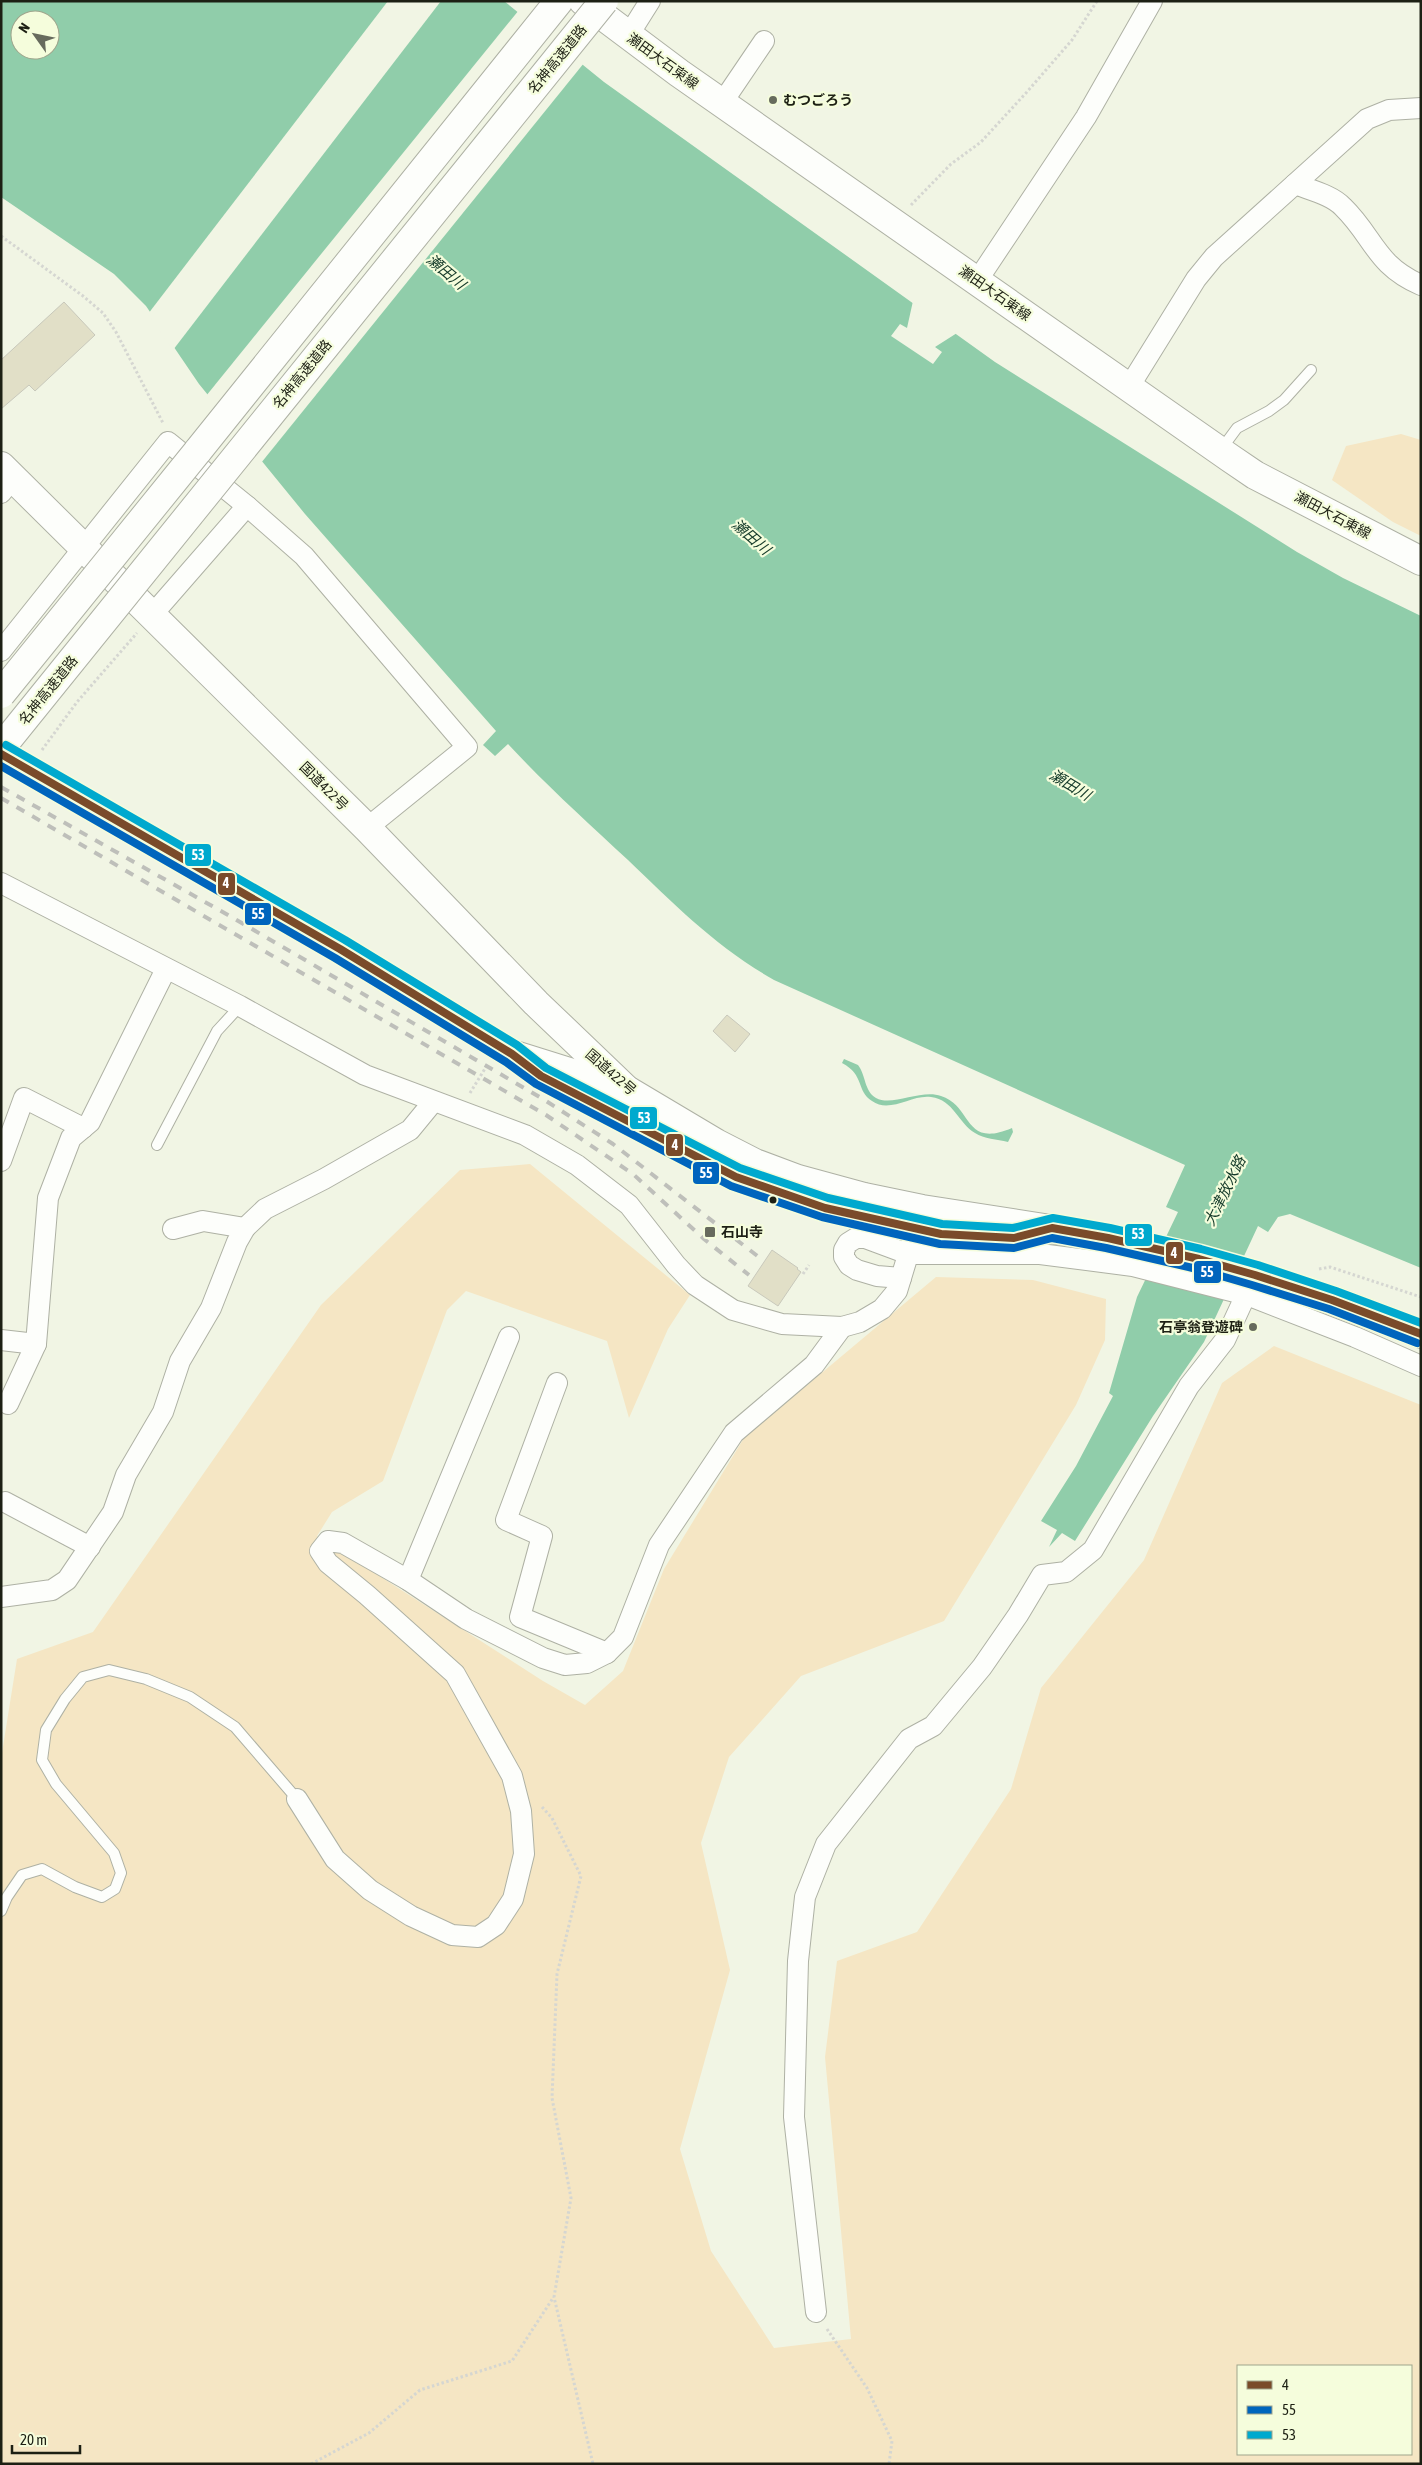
<svg xmlns="http://www.w3.org/2000/svg" width="1422" height="2465" viewBox="0 0 1422 2465" font-family="'Asap Condensed','Noto Sans JP',sans-serif">
<rect width="100%" height="100%" fill="#f1f5e4"/>
<g fill="#f5e6c4" fill-rule="evenodd">
<path d="M1401,434L1421,440V536L1393,522L1332,480L1346,446Z"/>
<path d="M530,1164L690,1295L668,1329L629,1418L607,1341L466,1291L447,1310L383,1481L332,1512L317,1536L543,1681L585,1705L623,1671L664,1569L744,1438L936,1277L1033,1280L1106,1299L1105,1340L1076,1405L944,1621L801,1676L729,1757L701,1843L730,1970L680,2149L711,2251L774,2348L851,2339L825,2057L837,1961L917,1932L1011,1789L1041,1688L1144,1560L1222,1383L1274,1346L1421,1405V2464H1V1759L17,1659L93,1632L321,1305L460,1170ZM1238,2366H1411V2454H1238Z"/>
</g>
<g fill="#90cdaa" fill-rule="evenodd">
<path d="M1,1H504L604,82L995,362L1297,552L1343,578L1421,616V1268L1290,1214L1278,1217L1268,1232L1258,1226L1204,1342L1153,1416L1075,1541L1062,1533L1049,1547L1057,1530L1041,1521L1076,1466L1113,1396L1109,1393L1137,1297L1178,1212L1166,1207L1185,1165L774,980C716,947 675,905 628,860C587,822 546,785 508,744L495,756L483,745L496,731L305,514L199,384L146,306L114,274L1,197ZM20,20H50V50H20Z"/>
<path d="M844,1059L858,1065C866,1075 864,1091 876,1098C892,1107 921,1089 941,1096C973,1106 963,1149 1012,1128L1013,1132L1008,1142C997,1139 984,1139 975,1133C958,1123 954,1100 931,1097C912,1094 890,1114 872,1101C856,1091 865,1075 842,1063Z"/>
</g>
<g fill="#f1f5e4">
<path d="M388,1H441L173,350L148,314Z"/>
<path d="M519,10L584,63L261,463L206,396Z"/>
<path d="M913,301L957,333L935,347L942,352L933,364L891,336L900,324L907,328Z"/>
</g>
<g fill="#e1dfc7" stroke="#c8c8bb">
<path d="M64,302L95,335L35,391L29,385L1,409V360Z"/>
<path d="M727,1015L750,1034L735,1052L713,1031Z"/>
<path d="M772,1250L798,1268L797,1269L801,1272L778,1306L748,1286Z"/>
</g>
<g fill="none" stroke-linecap="round" stroke-linejoin="round">
<defs>
<g id="lane">
<path d="M1220,451L1237,428L1269,411L1284,400L1311,370"/>
<path d="M157,1145L217,1031L240,1006"/>
<path d="M1,1911L7,1897L22,1875L42,1869L75,1887L102,1897L115,1889L121,1873L114,1853L56,1784L42,1760L46,1730L65,1699L83,1677L109,1670L146,1679L190,1697L235,1727L297,1799"/>
</g>
<g id="street">
<path d="M628,36L650,1"/>
<path d="M722,103L764,41"/>
<path d="M1295,184C1310,190 1332,195 1343,207C1374,237 1375,265 1421,285"/>
<path d="M977,281L1086,117L1152,1"/>
<path d="M1129,387L1196,279L1214,257L1367,119L1389,110L1421,108"/>
<path d="M1,493L13,478"/>
<path d="M152,615L247,506"/>
<path d="M1,651L168,442L247,506L304,556L467,747L367,828"/>
<path d="M1,883L240,1006L365,1075L525,1135L577,1165L629,1205L676,1265L695,1285L733,1310L782,1324L842,1327L860,1322L882,1309L897,1291L922,1209"/>
<path d="M525,1064L541,1076L579,1097L736,1177L825,1208L941,1234L1014,1238L1041,1231"/>
<path d="M1,1161L24,1098L83,1128"/>
<path d="M173,1229L203,1221L245,1228"/>
<path d="M901,1278L877,1276L857,1270L849,1265L844,1257V1250L848,1243L856,1238H865L908,1254H1040L1133,1266L1247,1295L1355,1337L1421,1366"/>
<path d="M1,1340L36,1344"/>
<path d="M557,1383L506,1520L542,1536L520,1617L607,1653"/>
<path d="M8,1404L36,1344L48,1198L71,1138L90,1122L166,969"/>
<path d="M5,1502L90,1547"/>
<path d="M408,1580L509,1337"/>
<path d="M1,1597L52,1590L67,1580L113,1512L126,1475L163,1412L180,1361L211,1308L237,1242L245,1228L265,1209L324,1179L410,1130L433,1102"/>
<path d="M297,1799L335,1859L370,1890L411,1916L452,1935L478,1937L496,1925L513,1899L524,1854L521,1811L512,1776L455,1674L367,1595L328,1563L320,1551L328,1541L343,1543L408,1580L466,1619L543,1658L565,1665L587,1663L607,1653L623,1637L659,1545L734,1433L814,1365L842,1327"/>
<path d="M816,2312L794,2117L798,1961L805,1897L826,1844L909,1739L933,1726L982,1667L1018,1615L1042,1575L1066,1572L1093,1550L1189,1386L1225,1340L1255,1275"/>
</g>
<path id="secondary" d="M1,754L340,949L512,1054L627,1090"/>
<path id="primary" d="M583,1L679,73L1230,458L1255,475L1421,561"/>
<g id="highway">
<path d="M197,452L559,1"/>
<path d="M1,466L367,828L536,1003L627,1090L716,1143L755,1163L798,1179L864,1197L922,1209L1108,1238L1199,1259L1332,1300L1421,1334"/>
</g>
</defs>
<use href="#lane" stroke="#aeb1a4" stroke-width="12"/>
<use href="#street" stroke="#aeb1a4" stroke-width="22"/>
<use href="#secondary" stroke="#aeb1a4" stroke-width="30"/>
<use href="#primary" stroke="#aeb1a4" stroke-width="30"/>
<use href="#highway" stroke="#aeb1a4" stroke-width="30"/>
<g stroke="#d5d6d1" stroke-width="3" stroke-dasharray="2.5 2.5" stroke-linecap="butt">
<path d="M911,205L951,164L981,142L1026,93L1072,40L1097,1"/>
<path d="M1,236L83,296L103,313L116,332L163,423"/>
<path d="M42,750L77,702L137,633"/>
<path d="M470,1093L486,1067"/>
<path d="M1319,1269L1330,1267L1421,1297"/>
<path d="M803,1274L809,1265"/>
<path d="M542,1807L552,1818L581,1876L557,1974L552,2098L571,2198L554,2297L593,2464"/>
<path d="M827,2329L867,2388L892,2441L889,2464"/>
<path d="M311,2464L369,2433L420,2390L512,2361L553,2298"/>
</g>
<use href="#lane" stroke="#fdfefb" stroke-width="10"/>
<use href="#street" stroke="#fdfefb" stroke-width="20"/>
<use href="#secondary" stroke="#fdfefb" stroke-width="28"/>
<use href="#primary" stroke="#fdfefb" stroke-width="28"/>
<use href="#highway" stroke="#fdfefb" stroke-width="28"/>
<g stroke="#bebfba" stroke-width="4" stroke-dasharray="9 9" stroke-linecap="butt">
<path d="M1,787L228,915L543,1099L613,1144L760,1258"/>
<path d="M1,798L546,1115L633,1174L704,1239L749,1275"/>
</g>
<defs>
<g id="highway-bridge">
<path d="M1,694L197,452"/>
<path d="M1,748L604,1"/>
</g>
</defs>
<use href="#highway-bridge" stroke="#aeb1a4" stroke-width="30" stroke-linecap="butt"/>
<use href="#highway-bridge" stroke="#fdfefb" stroke-width="28"/>
<defs>
<path id="bus-1" d="M1,754L340,949L512,1054L541,1076L736,1177L825,1208L941,1234L1014,1238L1052,1228L1108,1238L1199,1259L1255,1275L1332,1300L1421,1334"/>
<path id="bus-2" d="M1,766L335,958L506,1062L536,1084L731,1186L822,1217L940,1244L1014,1248L1052,1238L1106,1248L1197,1269L1252,1285L1329,1309L1417,1343"/>
<path id="bus-3" d="M6,745L345,940L517,1045L546,1068L740,1168L828,1198L942,1224L1013,1228L1053,1218L1110,1228L1201,1249L1258,1265L1336,1291L1421,1323"/>
</defs>
<use href="#bus-1" stroke="#f5fddc" stroke-width="11"/>
<use href="#bus-2" stroke="#f5fddc" stroke-width="11"/>
<use href="#bus-3" stroke="#f5fddc" stroke-width="11"/>
<use href="#bus-1" stroke="#7a4b2a" stroke-width="8"/>
<use href="#bus-2" stroke="#0065bd" stroke-width="8"/>
<use href="#bus-3" stroke="#00a9ce" stroke-width="8"/>
</g>
<g fill="#676b5d" stroke="#f5fddc" stroke-width="2">
<circle cx="773" cy="100" r="5"/>
<rect x="704" y="1226" width="12" height="12" rx="2.5"/>
<circle cx="1253" cy="1327" r="5"/>
</g>
<circle fill="#1d2014" stroke="#f5fddc" stroke-width="2" cx="773" cy="1200" r="4.5"/>
<g text-anchor="middle" stroke-width="4.5" stroke-linejoin="round" paint-order="stroke">
<g font-size="14" fill="#1d2014" stroke="#f5fddc">
<text transform="translate(557 59) rotate(-51)" y="5">名神高速道路</text>
<text transform="translate(663 61) rotate(36)" y="5">瀬田大石東線</text>
<text transform="translate(995 293) rotate(35)" y="5">瀬田大石東線</text>
<text transform="translate(302 374) rotate(-51)" y="5">名神高速道路</text>
<text transform="translate(1333 515) rotate(28)" y="5">瀬田大石東線</text>
<text transform="translate(48 690) rotate(-51)" y="5">名神高速道路</text>
<text transform="translate(324 786) rotate(45)" y="5">国道422号</text>
<text transform="translate(611 1072) rotate(41)" y="5">国道422号</text>
</g>
<g font-size="14" font-weight="bold" fill="#1d2014" stroke="#f5fddc" text-anchor="start">
<text x="783" y="105">むつごろう</text>
<text x="721" y="1237">石山寺</text>
<text x="1243" y="1332" text-anchor="end">石亭翁登遊碑</text>
</g>
<g font-size="15" font-style="italic" fill="#143a29" stroke="#f5fddc">
<text transform="translate(446 272) rotate(40)" y="5">瀬田川</text>
<text transform="translate(751 537) rotate(41)" y="5">瀬田川</text>
<text transform="translate(1070 785) rotate(31)" y="5">瀬田川</text>
<text transform="translate(1225 1191) rotate(-64)" y="5">大津放水路</text>
</g>
</g>
<g stroke="#f5fddc" stroke-width="2">
<rect x="184" y="843" width="28" height="24" rx="5" fill="#00a9ce"/>
<rect x="217" y="872" width="19" height="24" rx="5" fill="#7a4b2a"/>
<rect x="244" y="902" width="28" height="24" rx="5" fill="#0065bd"/>
<rect x="629" y="1106" width="29" height="24" rx="5" fill="#00a9ce"/>
<rect x="665" y="1133" width="19" height="24" rx="5" fill="#7a4b2a"/>
<rect x="692" y="1161" width="28" height="24" rx="5" fill="#0065bd"/>
<rect x="1124" y="1223" width="29" height="24" rx="5" fill="#00a9ce"/>
<rect x="1165" y="1241" width="19" height="24" rx="5" fill="#7a4b2a"/>
<rect x="1193" y="1260" width="29" height="24" rx="5" fill="#0065bd"/>
</g>
<g font-size="14" text-anchor="middle" font-weight="bold" fill="#fff">
<text x="198" y="860">53</text>
<text x="226" y="888">4</text>
<text x="258" y="919">55</text>
<text x="644" y="1123">53</text>
<text x="675" y="1150">4</text>
<text x="706" y="1178">55</text>
<text x="1138" y="1239">53</text>
<text x="1174" y="1258">4</text>
<text x="1207" y="1277">55</text>
</g>
<rect width="1422" height="2465" fill="none" stroke="#1d2014" stroke-width="5"/>
<rect x="1237" y="2365" width="175" height="90" fill="#f5fddc" stroke="#9fa58c"/>
<rect x="1247" y="2381" width="25" height="8" fill="#7a4b2a" stroke="#9fa58c"/>
<text x="1282" y="2390" font-size="15" fill="#1d2014">4</text>
<rect x="1247" y="2406" width="25" height="8" fill="#0065bd" stroke="#9fa58c"/>
<text x="1282" y="2415" font-size="15" fill="#1d2014">55</text>
<rect x="1247" y="2431" width="25" height="8" fill="#00a9ce" stroke="#9fa58c"/>
<text x="1282" y="2440" font-size="15" fill="#1d2014">53</text>
<g transform="translate(35 35) rotate(303)"><circle r="24" fill="#f5fddc" stroke="#9fa58c"/>
<path d="M0-4L9 19L0 12L-9 19Z" fill="#676b5d"/>
<text y="-8" font-size="14" font-weight="bold" text-anchor="middle" fill="#1d2014">N</text>
</g>
<path d="M12 2445v8h68v-8" fill="none" stroke="#1d2014" stroke-width="2.5"/>
<text x="20" y="2445" font-size="15" fill="#1d2014" stroke="#f5fddc" stroke-width="4" paint-order="stroke">20 m</text>
</svg>
